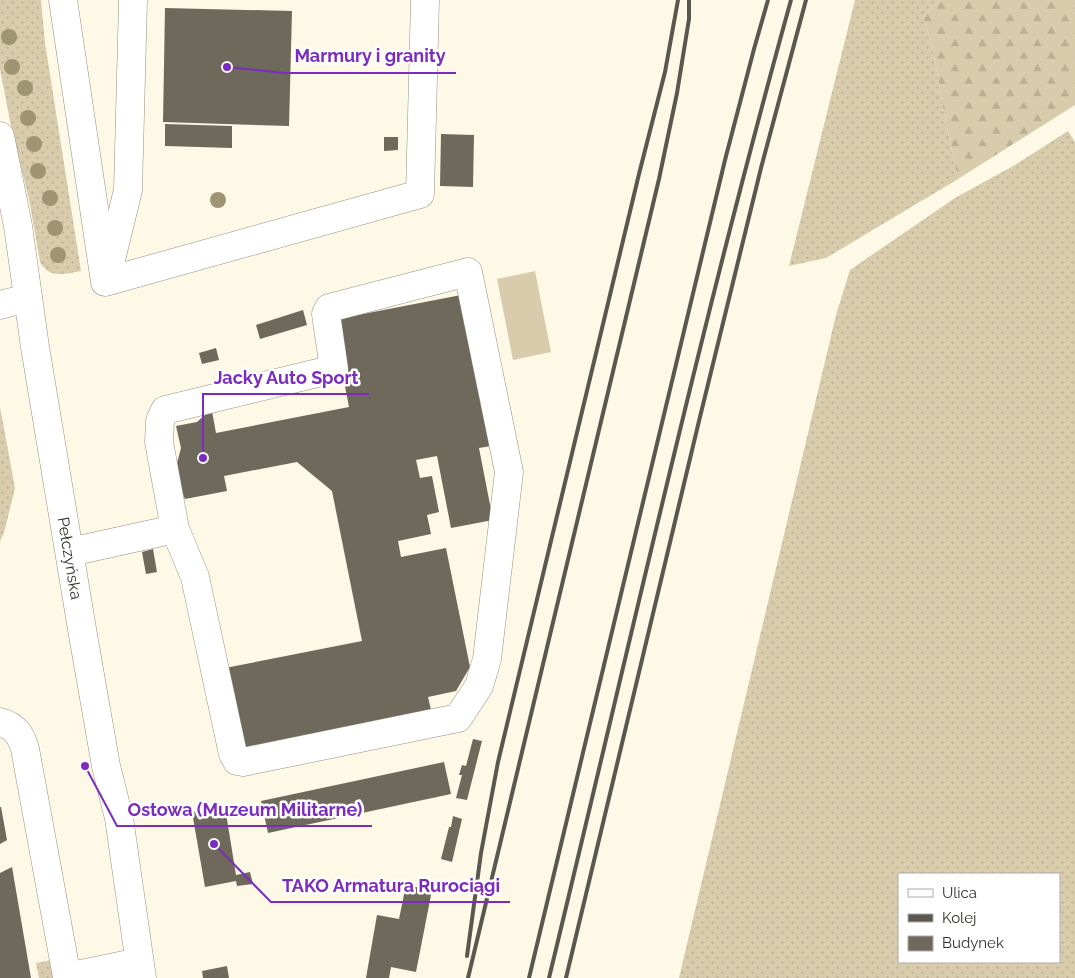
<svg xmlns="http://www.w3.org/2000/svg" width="1075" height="978" viewBox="0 0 1075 978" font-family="Raleway,sans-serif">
<defs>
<pattern id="grass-dots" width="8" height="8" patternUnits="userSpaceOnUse" patternTransform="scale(1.25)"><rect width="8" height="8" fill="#d8ccac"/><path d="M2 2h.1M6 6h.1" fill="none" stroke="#bab094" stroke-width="1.8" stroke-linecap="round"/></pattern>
<pattern id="forest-firs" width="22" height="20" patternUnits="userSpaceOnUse" patternTransform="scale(1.25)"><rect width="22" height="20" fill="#d8ccac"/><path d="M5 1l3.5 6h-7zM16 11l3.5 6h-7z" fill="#bab094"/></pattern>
</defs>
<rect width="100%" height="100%" fill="#fef8e7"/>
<g fill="url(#grass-dots)" fill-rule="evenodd">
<path d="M0,0H41L45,43L81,271C65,274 49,279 40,262L30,204L10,121L0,69Z"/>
<path d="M855,0H941L923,17L932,44L944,113L958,179L826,258L789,266Z"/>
<path d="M1068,131L1075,142V978H679L836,315L850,270L955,198L1015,165ZM899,874H1059V962H899Z"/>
<path d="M0,407L15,488L5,529L0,542Z"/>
<path d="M52,960L55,974L53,978H39L36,963Z"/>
</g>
<path fill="url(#forest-firs)" d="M941,0H1075V105L958,179L944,113L932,44L923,17Z"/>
<path fill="#d8ccac" d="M535,271L551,352L513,360L497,279Z"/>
<g fill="#6e695b">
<path d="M165,8L292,11L289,126L163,122Z"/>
<path d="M165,124L232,126V148L165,146Z"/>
<path d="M441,134L474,135L473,187L440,186Z"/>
<path d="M384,137H398V150L384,151Z"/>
<path d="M461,295L491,446L479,448L493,520L451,528L437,456L416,460L420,478L432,476L439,512L427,515L431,534L398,541L401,557L446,548L470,667L456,691L428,697L432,714L241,752L225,668L362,641L332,491L297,462L224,476L227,491L185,499L180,488L177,474V463L181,448L176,426L197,422L206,414L212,411L216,433L349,407L332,320Z"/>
<path d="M303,310L307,325L260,339L256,325Z"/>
<path d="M216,348L219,360L202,364L199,353Z"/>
<path d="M153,549L157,572L146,574L142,552Z"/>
<path d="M473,739L482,741L467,800L456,798L462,775H459L462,765L466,766Z"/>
<path d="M444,762L451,794L268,833L261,801Z"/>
<path d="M0,807H1L7,840L0,844Z"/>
<path d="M225,807L236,875L250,872L253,884L237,886L236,881L205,887L192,812Z"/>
<path d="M453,816L462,819L452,862L441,859L449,827H451Z"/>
<path d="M12,867L31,978H0V873Z"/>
<path d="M406,885L432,890L416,972L391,967L389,978H366L377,915L399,919Z"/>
<path d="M227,966L229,978H203L202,971Z"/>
</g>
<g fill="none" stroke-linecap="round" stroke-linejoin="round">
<defs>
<g id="minor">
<path d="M63,0L105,282L420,194L425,0"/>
<path d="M109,268L128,190L133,0"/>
<path d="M0,305L28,298"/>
<path d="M70,552L175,529L195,577L233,754L237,761L243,762L458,718L479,686L487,659L509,472L468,272L329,308L326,314L334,369L165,410L160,421L159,442L175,529"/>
<path d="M0,722C15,726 21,735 25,749L67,977L139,962"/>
</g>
<g id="major">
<path id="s1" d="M0,136L18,226L35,347L83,635L106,766L119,818L142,978"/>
</g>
</defs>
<use href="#minor" stroke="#959081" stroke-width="29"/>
<use href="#major" stroke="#959081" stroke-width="29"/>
<use href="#minor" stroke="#fff" stroke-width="28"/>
<use href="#major" stroke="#fff" stroke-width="28"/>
<g stroke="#5a574f" stroke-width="4">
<path d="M467,956L481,853L498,762L639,174L665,72L678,0"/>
<path d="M468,978L659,179L677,93L689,19V0"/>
<path d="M529,978L725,160L754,49L768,0"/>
<path d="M549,978C628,652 701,324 791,0"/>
<path d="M566,978L699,421L761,168L806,0"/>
</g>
</g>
<g fill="#9f9473">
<circle cx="9" cy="37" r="8"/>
<circle cx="12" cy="67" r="8"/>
<circle cx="25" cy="88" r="8"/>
<circle cx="28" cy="118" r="8"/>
<circle cx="34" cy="144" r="8"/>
<circle cx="38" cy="171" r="8"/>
<circle cx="50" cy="198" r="8"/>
<circle cx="218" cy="200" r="8"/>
<circle cx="55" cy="228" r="8"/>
<circle cx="58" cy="255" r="8"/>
</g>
<g text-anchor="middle" stroke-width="5" stroke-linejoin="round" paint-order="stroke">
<g font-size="16" fill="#32302a" stroke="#fff">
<text dy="6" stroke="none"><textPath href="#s1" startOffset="428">Pełczyńska</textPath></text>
</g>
</g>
<path fill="none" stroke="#7b2cbf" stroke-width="2" d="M227 67L284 73H456M203 458L203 394H369M85 766L117 826H372M214 844L271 902H510"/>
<g fill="#7b2cbf" stroke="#fff" stroke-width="2">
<circle cx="227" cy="67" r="5"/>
<circle cx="203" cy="458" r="5"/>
<circle cx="85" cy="766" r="5"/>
<circle cx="214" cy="844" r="5"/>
</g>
<g font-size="18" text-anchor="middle" font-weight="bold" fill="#7b2cbf" stroke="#fff" stroke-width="5" stroke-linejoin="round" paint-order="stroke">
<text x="370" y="62">Marmury i granity</text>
<text x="286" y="384">Jacky Auto Sport</text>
<text x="245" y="816">Ostowa (Muzeum Militarne)</text>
<text x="391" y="892">TAKO Armatura Rurociągi</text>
</g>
<rect x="898" y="873" width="162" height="90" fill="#ffffff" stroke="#adacaa"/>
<rect x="908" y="889" width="25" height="8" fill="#ffffff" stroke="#adacaa"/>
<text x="942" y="898" font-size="15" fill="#32302a">Ulica</text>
<rect x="908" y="914" width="25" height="8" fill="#5a574f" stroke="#adacaa"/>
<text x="942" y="923" font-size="15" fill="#32302a">Kolej</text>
<rect x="908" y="936" width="25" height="15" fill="#6e695b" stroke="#adacaa"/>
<text x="942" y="948" font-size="15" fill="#32302a">Budynek</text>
</svg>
